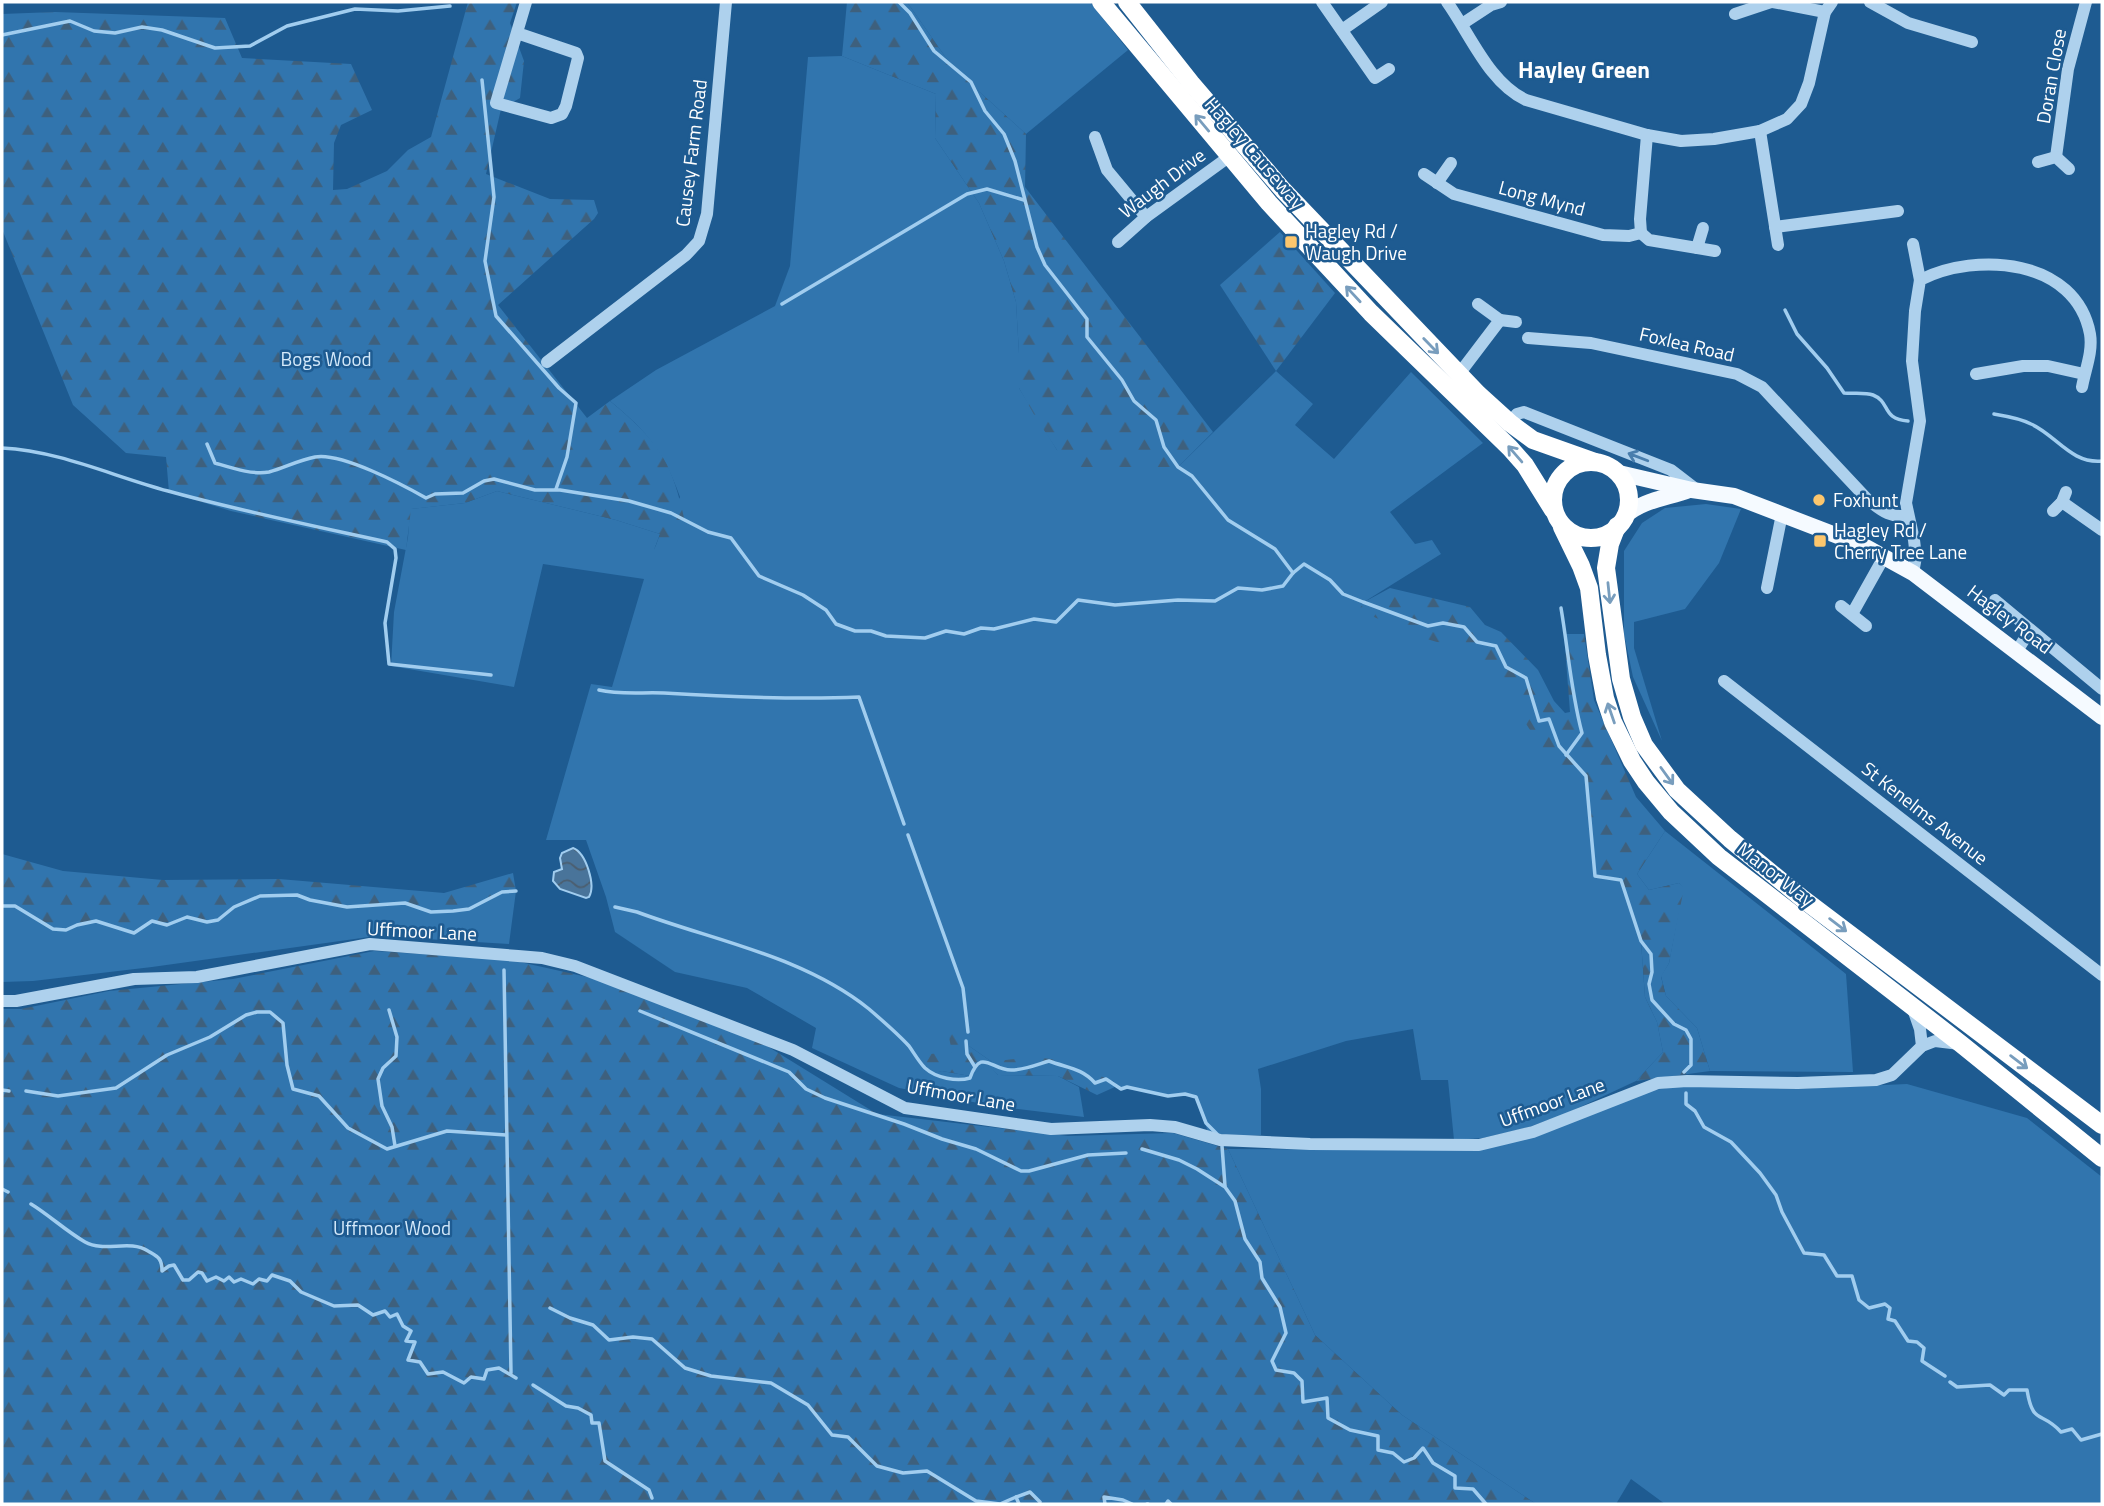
<svg xmlns="http://www.w3.org/2000/svg" width="2104" height="1506" viewBox="0 0 2104 1506" font-family="'Titillium Web',sans-serif">
<defs>
<pattern id="forest-firs" width="22" height="20" patternUnits="userSpaceOnUse" patternTransform="scale(1.75)"><rect width="22" height="20" fill="#3175ae"/><path d="M5 1l3.5 6h-7zM16 11l3.5 6h-7z" fill="#3e607d"/></pattern>
<pattern id="water-waves" width="16" height="10" patternUnits="userSpaceOnUse" patternTransform="scale(1.75)"><rect width="16" height="10" fill="#49749a"/><path d="M0 5q4-4 8 0t8 0" fill="none" stroke="#4b5e6f"/></pattern>
</defs>
<rect width="100%" height="100%" fill="#1e5b91"/>
<g fill="#3175ae">
<path d="M907,2H1090L1128,50L1026,134L953,68Z"/>
<path d="M842,56L936,94L935,138L979,203L1004,261L1016,302L1019,353V388L1057,450L1178,467L1276,371L1313,404L1295,425L1334,459L1411,372L1483,443L1390,512L1415,544L1432,540L1441,554L1364,602L1398,614L1464,627L1586,776L1595,876L1622,881L1641,941L1645,997L1657,1022L1663,1052L1636,1081L1565,1114L1526,1128L1483,1138L1454,1140L1448,1080H1421L1413,1029L1346,1041L1258,1069L1261,1089V1135L1221,1137L1208,1132L1196,1097L1185,1095L1168,1096L1127,1087L1121,1089L1113,1081L992,1062L969,1046L952,1052L927,1074L942,1071L970,1076L988,1064L998,1075L1058,1076L1079,1087L1084,1117L994,1106L899,1088L812,1048L816,1028L747,988L675,972L615,932L606,897L586,840H546L591,684L612,687L644,579L543,564L514,687L391,666L394,612L408,537L410,509L465,503L497,491L616,520L660,534L654,550L680,497C664,452 647,431 610,401L656,370L775,306L790,266L808,57Z"/>
<path d="M1706,504L1741,509L1719,563L1685,609L1634,622V648L1662,741L1633,677L1624,634V551L1642,523L1665,508Z"/>
<path d="M1665,831L1846,974L1853,1072L1710,1071L1697,1028L1666,996L1661,976L1669,963L1683,888L1679,883L1649,890L1637,874Z"/>
<path d="M516,891L509,944L376,936L152,967L33,981L2,982V906H15L53,929L66,930L77,925L96,921L134,933L152,921L167,925L187,917L207,922L218,920L234,907L260,896L297,895L310,900L347,907L405,903L431,912L490,900L502,892Z"/>
<path d="M1907,1084L2027,1118L2102,1177V1504H1665L1631,1479L1616,1504H1536L1402,1415L1315,1335L1228,1149L1481,1150L1649,1091L1683,1085L1795,1089Z"/>
</g>
<g fill="url(#forest-firs)">
<path d="M468,2H517L510,23L524,61L520,98L501,109L486,174L550,199L594,200L598,213L594,219L498,305L587,418L610,401C665,446 675,469 688,538L654,551L660,534L616,520L497,491L465,503L411,509L406,550L231,511L169,492L166,457L126,453L73,405L2,229V14L55,12L225,18L242,58L351,64L372,110L341,125L334,143L333,190L347,189L387,171L408,150L431,137Z"/>
<path d="M847,2H907L953,68L1026,134L1025,187L1213,432L1178,467H1080L1057,450L1036,418L1019,388V353L1016,302L1004,261L979,203L935,138L936,94L842,56Z"/>
<path d="M1280,232L1335,293L1276,371L1220,285Z"/>
<path d="M1390,588L1470,607L1485,625L1501,632L1538,670L1554,701L1565,713L1570,712L1564,634H1584L1594,700L1636,797L1665,831L1637,874L1649,890L1679,883L1684,888L1669,963L1661,977L1666,996L1697,1028L1710,1071L1636,1081L1663,1052L1657,1022L1645,997L1641,941L1622,882L1595,876L1586,777L1553,765L1492,672L1471,652L1420,637L1358,610L1366,601Z"/>
<path d="M2,854L63,871L163,880L279,879L444,893L513,873L516,891L502,892L469,909L453,911L431,912L405,903L347,907L310,900L297,895L260,896L234,907L218,920L207,922L187,917L167,925L152,921L134,933L96,921L77,925L66,930L53,929L15,906H2Z"/>
<path d="M374,951L511,960L605,981L767,1046L877,1114L1068,1136L1173,1133L1228,1149L1315,1335L1402,1415L1536,1504H2V1009H21L109,991L233,979Z"/>
<path d="M963,1024L969,1046L992,1062C1048,1054 1062,1057 1113,1082L1117,1086L1097,1095L1058,1076L998,1075L988,1065L970,1076L942,1071L927,1075L916,1069L919,1055L952,1052L948,1032Z"/>
</g>
<path fill="url(#water-waves)" stroke="#a1cdef" stroke-width="2" d="M573,848C586,853 596,885 589,897L586,898L560,889L553,881L554,872L562,869L560,858L562,853Z"/>
<g fill="none" stroke-linecap="round" stroke-linejoin="round">
<g stroke="#a1cdef" stroke-width="3.5">
<path d="M899,2L910,13L934,51L971,82L985,111L1004,134L1015,161L1037,247L1045,265L1087,319V337L1122,380L1134,401L1156,420L1164,447L1178,467L1192,476L1228,520L1275,549L1293,573"/>
<path d="M2,35L70,21L94,31L115,33L142,27L162,30L215,48L250,46L287,26L355,9L398,11L450,6"/>
<path d="M482,80L494,197L485,261L496,316L559,388L576,403L567,457L556,489"/>
<path d="M782,304L967,194L987,189L1024,200"/>
<path d="M1785,310L1797,334L1827,368L1844,393C1852,394 1865,392 1873,395C1891,402 1881,419 1908,421"/>
<path d="M1994,414C2006,416 2020,418 2031,424C2056,435 2071,464 2102,461"/>
<path d="M207,444L215,463C232,468 252,475 269,472C284,468 299,460 315,457C341,452 403,485 426,498L435,494L463,493L484,481L494,479L535,490H560L629,501L671,513L708,532L731,538L759,576L803,595L826,610L836,624L855,631H871L886,636L925,638L946,631L964,634L981,628L994,629L1034,619L1056,622L1078,600L1115,605L1178,600L1215,601L1238,588L1262,590L1283,586L1293,573L1304,564L1330,580L1343,594L1363,602L1428,626L1443,623L1464,627L1477,642L1496,646L1506,667L1526,678L1539,721L1549,719L1559,746L1586,776L1595,876L1621,880L1641,941L1651,954L1652,972L1649,984L1652,1000L1674,1024L1686,1030L1691,1039V1065L1684,1072"/>
<path d="M2,448C60,451 112,476 168,491C240,511 314,526 387,542L395,549L396,558L385,623L389,664L491,675"/>
<path d="M1561,608C1568,649 1571,692 1582,733L1566,755"/>
<path d="M599,690C620,695 642,692 664,693C729,697 794,700 859,697L904,824"/>
<path d="M908,835L963,988L968,1032"/>
<path d="M2,906H15L53,929L66,930L77,925L96,921L134,933L152,921L167,925L187,917L207,922L218,920L234,907L260,896L297,895L310,900L347,907L405,903L431,912L453,911L469,909L502,892L516,891"/>
<path d="M615,907L637,912C715,941 803,956 869,1009C883,1021 897,1033 909,1046C914,1053 919,1062 925,1068C936,1078 957,1082 970,1078C981,1047 991,1070 1011,1070C1025,1070 1036,1065 1049,1061C1067,1068 1082,1068 1095,1083L1106,1079L1121,1089L1127,1087L1168,1096L1185,1094L1196,1097L1206,1123L1217,1134"/>
<path d="M504,970L511,1373"/>
<path d="M389,1010L397,1037L396,1056L383,1068L378,1079L382,1106L392,1127L395,1146"/>
<path d="M640,1011L789,1072L806,1089L825,1098L904,1124L942,1139L976,1149L1021,1171H1029L1088,1155L1126,1153"/>
<path d="M966,1041L967,1054L975,1067"/>
<path d="M2,1090L9,1091"/>
<path d="M26,1091L58,1096L116,1088L167,1055L210,1037L246,1015L257,1012H270L283,1023L287,1065L293,1089L319,1096L348,1128L387,1149L447,1131L506,1135"/>
<path d="M1686,1093V1104L1695,1111L1704,1127L1731,1142L1760,1173L1776,1195L1782,1212L1804,1253L1824,1255L1837,1276H1852L1859,1300L1869,1308L1885,1304L1890,1308L1888,1319L1895,1321L1908,1341L1917,1342L1924,1348L1922,1361L1945,1376"/>
<path d="M1222,1146L1225,1186"/>
<path d="M1142,1149L1179,1160L1197,1169L1225,1187L1235,1201L1245,1239L1260,1262L1262,1278L1280,1307L1286,1333L1272,1361L1276,1370L1294,1373L1302,1381L1303,1402L1327,1398L1328,1418L1350,1430L1378,1436V1450L1393,1453L1404,1462L1414,1458L1423,1448L1433,1463L1455,1476V1488L1473,1489L1486,1504"/>
<path d="M2,1189L8,1192"/>
<path d="M31,1204C49,1215 66,1231 85,1242C105,1253 129,1239 148,1251C158,1257 162,1258 162,1271L169,1266L174,1265L183,1280H189L198,1272L202,1273L207,1281L216,1277L224,1281L229,1277L234,1282L241,1279L253,1284L259,1279L267,1281L272,1275L290,1281L301,1292L334,1306L358,1305L373,1315L385,1311L390,1317L397,1314L403,1326L411,1331L406,1341L415,1342L408,1360L420,1362L428,1374L443,1372L464,1383L471,1377L484,1379L487,1370L499,1368L516,1378"/>
<path d="M550,1308L570,1318L593,1325L609,1340L633,1337L652,1339L685,1368L711,1376L771,1383L808,1405L832,1435L848,1437L877,1466L903,1473L927,1471L976,1501L1000,1504L1016,1497"/>
<path d="M1950,1382L1957,1387L1990,1385L2004,1395L2009,1390H2027C2033,1426 2041,1410 2061,1432L2072,1429L2081,1440L2102,1434"/>
<path d="M533,1385L566,1406L578,1408L591,1415L592,1423H599L605,1461L649,1490L652,1498"/>
<path d="M1019,1504L1016,1497L1030,1492L1040,1502"/>
<path d="M1105,1504L1104,1497L1123,1500L1132,1504"/>
<path d="M1147,1504H1148"/>
<path d="M1166,1504L1168,1501L1171,1504"/>
</g>
<g stroke="#aed1ed" stroke-width="12">
<path d="M1322,2L1375,78L1389,69"/>
<path d="M1447,2C1470,34 1489,83 1526,100L1647,135L1681,141L1714,139L1760,131L1787,119L1801,104L1809,83L1825,12L1832,2"/>
<path d="M1773,2L1825,12"/>
<path d="M1870,2L1908,23L1972,42"/>
<path d="M1735,14L1771,2"/>
<path d="M1462,24L1491,5L1501,2"/>
<path d="M1342,30L1382,2"/>
<path d="M517,33L576,53L578,58L566,106L562,114L551,118L496,103L526,2"/>
<path d="M1760,131L1778,245"/>
<path d="M1095,137L1107,170L1146,217"/>
<path d="M2056,157L2068,69L2086,2"/>
<path d="M2038,162L2056,157L2069,169"/>
<path d="M1424,174L1454,194L1603,235L1629,236L1641,233L1640,219L1647,135"/>
<path d="M1437,183L1451,163"/>
<path d="M1775,227L1898,211"/>
<path d="M1641,233L1649,240L1715,251"/>
<path d="M1118,242L1146,217L1230,156"/>
<path d="M1913,244L1920,280"/>
<path d="M1697,248L1703,228"/>
<path d="M1500,320L1516,322"/>
<path d="M1528,338L1591,343L1737,374L1762,387L1868,500C1881,510 1891,519 1908,515"/>
<path d="M547,362L686,255L699,241L707,214L726,2"/>
<path d="M1459,374L1500,320L1478,304"/>
<path d="M1976,374L2023,366H2048L2084,374"/>
<path d="M1510,423L1517,414L1524,412L1671,470L1697,490"/>
<path d="M2062,502L2102,530"/>
<path d="M2053,511L2062,502L2066,492"/>
<path d="M1913,573L1916,557L1914,540L1906,503L1920,421L1912,361L1915,311L1920,280C1977,251 2076,259 2090,334C2093,352 2085,370 2082,387"/>
<path d="M1767,588L1782,514"/>
<path d="M1995,600L2102,689"/>
<path d="M1841,606L1866,626"/>
<path d="M1852,614L1884,557"/>
<path d="M2017,651L2030,630"/>
<path d="M1724,681L2102,975"/>
<path d="M2,1001H16L134,979L197,977L370,944L518,956L542,958L575,966L793,1050L905,1108L1051,1129L1150,1125L1175,1127L1220,1140L1310,1144L1479,1145L1533,1132L1658,1083L1687,1081L1798,1083L1876,1080L1892,1075L1922,1046L1935,1041L1960,1044"/>
<path d="M1913,1009L1920,1029L1922,1046"/>
</g>
<g stroke="#f5faff" stroke-width="16">
<path d="M1619,473L1692,490L1734,496L1864,546L1913,573L2102,717"/>
<path d="M1625,516C1642,500 1668,498 1689,490"/>
</g>
<g stroke="#fff" stroke-width="18">
<path d="M1101,2L1269,203L1371,313L1510,448L1525,465L1553,510"/>
<path d="M1127,2L1191,83L1283,190L1478,394L1510,423L1533,440L1595,462"/>
<circle cx="1591" cy="500" r="38"/>
<path d="M1617,526L1610,544L1606,568L1621,679L1632,717L1644,745L1677,790L1730,839L1803,899L2102,1125"/>
<path d="M1562,527L1581,566L1589,588L1597,655L1605,698L1613,722L1632,761L1646,782L1671,812L1719,857L1961,1044L2102,1158"/>
</g>
</g>
<defs><path id="oneway-shaft" d="M-6 0H5M1.5-3L5.5 0L1.5 3" fill="none" stroke-width="1.6" stroke-linecap="round" stroke-linejoin="round" transform="scale(1.75)"/></defs>
<g stroke="#789dbd">
<use href="#oneway-shaft" transform="translate(1202 123) rotate(-130)"/>
<use href="#oneway-shaft" transform="translate(1353 294) rotate(-133)"/>
<use href="#oneway-shaft" transform="translate(1431 346) rotate(46)"/>
<use href="#oneway-shaft" transform="translate(1515 454) rotate(-131)"/>
<use href="#oneway-shaft" transform="translate(1609 593) rotate(84)"/>
<use href="#oneway-shaft" transform="translate(1611 713) rotate(-109)"/>
<use href="#oneway-shaft" transform="translate(1667 776) rotate(54)"/>
<use href="#oneway-shaft" transform="translate(1838 925) rotate(37)"/>
<use href="#oneway-shaft" transform="translate(2019 1062) rotate(37)"/>
</g>
<use stroke="#497ead" href="#oneway-shaft" transform="translate(1638 457) rotate(-159)"/>
<g fill="#fcc66d" stroke="#1e5b91" stroke-width="2.5">
<rect x="1284" y="235" width="14" height="14" rx="3.5"/>
<circle cx="1819" cy="500" r="7"/>
<rect x="1813" y="534" width="14" height="14" rx="3.5"/>
</g>
<g text-anchor="middle" stroke-width="5" stroke-linejoin="round" paint-order="stroke">
<g font-size="19" fill="#fff" stroke="#1e5b91">
<text transform="translate(2051 76) rotate(-80)" y="7">Doran Close</text>
<text transform="translate(691 153) rotate(-83)" y="7">Causey Farm Road</text>
<text transform="translate(1255 153) rotate(49)" y="7">Hagley Causeway</text>
<text transform="translate(1162 183) rotate(-37)" y="7">Waugh Drive</text>
<text transform="translate(1542 198) rotate(15)" y="7">Long Mynd</text>
<text transform="translate(1687 344) rotate(13)" y="7">Foxlea Road</text>
<text transform="translate(2010 619) rotate(37)" y="7">Hagley Road</text>
<text transform="translate(1925 813) rotate(38)" y="7">St Kenelms Avenue</text>
<text transform="translate(1776 874) rotate(38)" y="7">Manor Way</text>
<text transform="translate(422 931) rotate(3)" y="7">Uffmoor Lane</text>
<text transform="translate(961 1095) rotate(10)" y="7">Uffmoor Lane</text>
<text transform="translate(1552 1102) rotate(-20)" y="7">Uffmoor Lane</text>
</g>
<g font-size="19" fill="#fff" stroke="#1e5b91" text-anchor="start">
<text x="1305" y="238">Hagley Rd /<tspan x="1305" dy="22">Waugh Drive</tspan></text>
<text x="1833" y="507">Foxhunt</text>
<text x="1834" y="537">Hagley Rd /<tspan x="1834" dy="22">Cherry Tree Lane</tspan></text>
</g>
<g font-size="19" fill="#d4e9fa" stroke="#1e5b91">
<text x="326" y="366">Bogs Wood</text>
<text x="392" y="1235">Uffmoor Wood</text>
</g>
<g font-size="23" font-weight="bold" fill="#fff" stroke="#1e5b91">
<text x="1584" y="78">Hayley Green</text>
</g>
</g>
<rect width="2104" height="1506" fill="none" stroke="#ffffff" stroke-width="7"/>
</svg>
